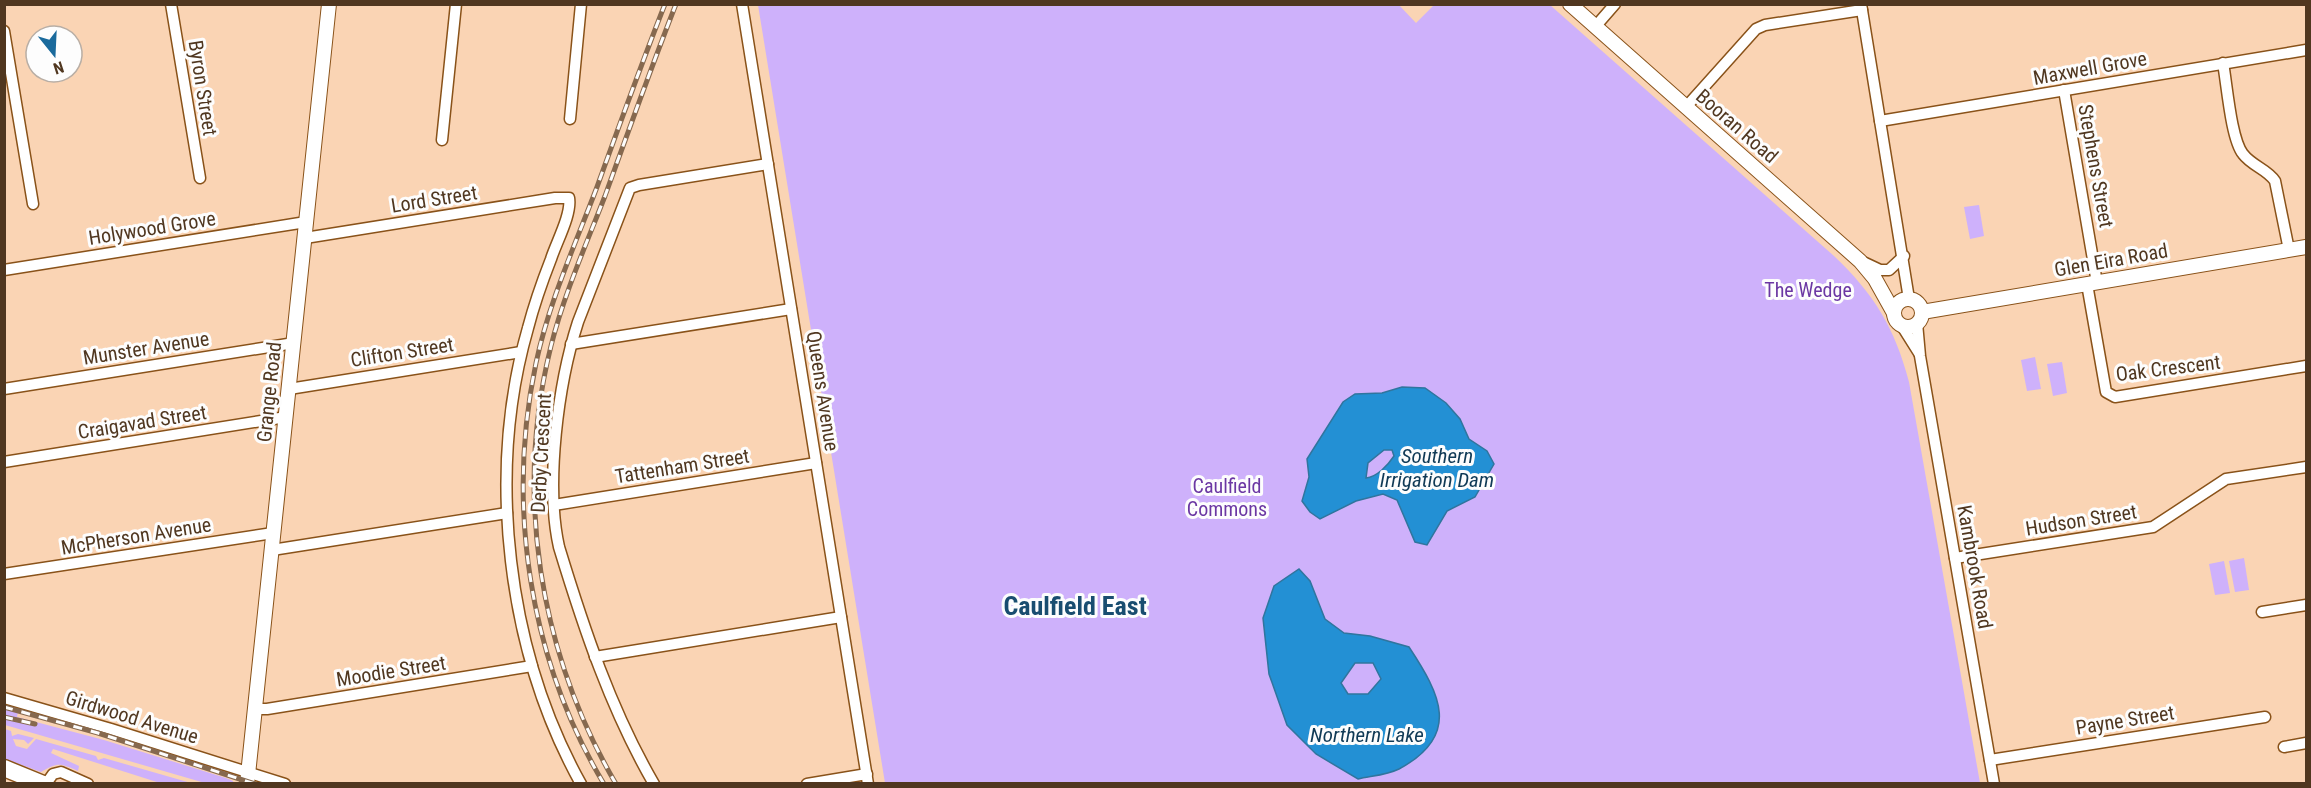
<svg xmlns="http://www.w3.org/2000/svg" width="2311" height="788" viewBox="0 0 2311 788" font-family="'Roboto Condensed',sans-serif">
<rect width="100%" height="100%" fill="#fad4b4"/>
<g fill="#ceb1fb">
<path d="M1398,4L1416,23L1434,5H1550L1834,256C1874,294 1895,328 1909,382L1980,783H885L758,5Z"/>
<path d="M1979,205L1984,236L1970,239L1964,207Z"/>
<path d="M2035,357L2041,389L2027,391L2021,360Z"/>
<path d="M2062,362L2067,393L2053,396L2047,364Z"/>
<path d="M2244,558L2249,590L2235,592L2229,561Z"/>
<path d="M2224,561L2230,593L2215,595L2209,564Z"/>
<path d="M4,703L234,774V778L86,730L18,712L17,717L104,740L226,778L233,781V783H205L5,725Z"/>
<path d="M5,729L11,731L12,736L18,734L34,738L28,744L24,740L13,739L16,746L27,749L36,739L96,756L98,760L104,758L191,783H160L53,749L51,753L79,766L78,771C60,763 58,762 41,772L5,759Z"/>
</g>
<g fill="#2390d4" stroke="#30759e" stroke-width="1.5" fill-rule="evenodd">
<path d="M1402,387L1425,388L1446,403L1460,419L1469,439L1487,451L1494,464L1475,497L1447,511L1427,545L1415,542L1397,500L1383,494L1356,501L1320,519L1310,512L1302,501L1309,477L1307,459L1343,402L1355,394L1382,393ZM1384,450H1392L1394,456C1388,465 1377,477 1366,478L1368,463Z"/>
<path d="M1299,569L1310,581L1325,619L1344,633L1370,636L1409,647C1440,694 1462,735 1399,769C1387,775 1371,776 1358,779L1316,754L1287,725L1269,674L1263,618L1274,586ZM1355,663H1373L1381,679L1368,694H1348L1341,683Z"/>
</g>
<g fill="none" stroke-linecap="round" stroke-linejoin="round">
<defs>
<g id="minor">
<path d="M171,4L200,178"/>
<path d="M742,4L868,784"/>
<path d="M1861,4L1909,299"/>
<path d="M1595,27L1615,4"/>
<path d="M4,31L33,204"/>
<path d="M2223,63C2227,85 2231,139 2243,154C2252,166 2267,169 2275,181L2289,250"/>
<path d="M2064,90L2097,283"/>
<path d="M1686,107L1756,29L1765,25L1862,10"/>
<path d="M570,119L581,4"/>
<path d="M1880,121L2306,50"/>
<path d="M442,140L456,4"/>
<path d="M305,238L555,198H569C572,214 556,243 551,259C542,282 534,305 528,328C486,474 507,651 581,784"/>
<path d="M1863,262L1880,270H1889L1904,256"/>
<path d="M4,270L306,222"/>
<path d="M2087,284L2106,392L2115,397L2306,366"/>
<path d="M1917,323L1920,356L1994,784"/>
<path d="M1902,326L1919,353"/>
<path d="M571,344L791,309"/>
<path d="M4,389L294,343"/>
<path d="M289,389L521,352"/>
<path d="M4,462L286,417"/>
<path d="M554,505L816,463"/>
<path d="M272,550L507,513"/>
<path d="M1955,558L2153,527L2226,479L2306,467"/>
<path d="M4,574L273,533"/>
<path d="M2262,612L2306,605"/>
<path d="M595,657L841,617"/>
<path d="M4,698L111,729L285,784"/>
<path d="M255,709H267L532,666"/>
<path d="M2284,747L2306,743"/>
<path d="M1990,760L2265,717"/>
<path d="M46,784L53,774L61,772L88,784"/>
<path d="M654,784C611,710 584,629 559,547C545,484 558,384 578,322L630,188L639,185L768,164"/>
<path d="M807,784L867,774"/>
</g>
<g id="major">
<path d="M1570,4L1860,261L1875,279L1894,313"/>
<circle cx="1908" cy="313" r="14"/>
<path d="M1922,312L2306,247"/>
<path d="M247,784L329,4"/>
</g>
<path id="highway" d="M4,768L43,784"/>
</defs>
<use href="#minor" stroke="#895219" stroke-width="13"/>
<use href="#major" stroke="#895219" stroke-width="16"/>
<use href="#highway" stroke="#895219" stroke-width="19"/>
<use href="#minor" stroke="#fff" stroke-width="10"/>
<use href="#major" stroke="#fff" stroke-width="14"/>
<use href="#highway" stroke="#fff" stroke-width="16"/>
<defs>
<g id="rail">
<path d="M4,707L98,733L255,784"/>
<path d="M4,717L35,724"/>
<path d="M604,784C529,659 506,505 536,363C549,302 575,245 597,187C619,126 641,65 665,4"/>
<path d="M616,784C539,652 514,494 551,346C564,294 586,245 605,196C628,132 651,68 676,4"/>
</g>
</defs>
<use href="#rail" stroke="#86694f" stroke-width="5"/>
<use href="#rail" stroke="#fdfdfd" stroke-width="3" stroke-dasharray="9" stroke-linecap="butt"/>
</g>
<g text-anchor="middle" stroke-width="6" stroke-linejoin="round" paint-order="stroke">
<g font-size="20" fill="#503720" stroke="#fdfdfd">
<text transform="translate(2090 68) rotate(-10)" y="7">Maxwell Grove</text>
<text transform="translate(203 88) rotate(81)" y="7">Byron Street</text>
<text transform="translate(1737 126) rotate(41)" y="7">Booran Road</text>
<text transform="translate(2096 166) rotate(80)" y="7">Stephens Street</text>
<text transform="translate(434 199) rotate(-9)" y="7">Lord Street</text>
<text transform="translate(152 228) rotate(-9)" y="7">Holywood Grove</text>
<text transform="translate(2111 260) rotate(-10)" y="7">Glen Eira Road</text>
<text transform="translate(146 348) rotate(-9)" y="7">Munster Avenue</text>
<text transform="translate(402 352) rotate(-9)" y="7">Clifton Street</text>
<text transform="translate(2168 368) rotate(-7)" y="7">Oak Crescent</text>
<text transform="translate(823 391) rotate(81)" y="7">Queens Avenue</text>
<text transform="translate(269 392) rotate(-84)" y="7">Grange Road</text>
<text transform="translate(142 422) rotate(-9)" y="7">Craigavad Street</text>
<text transform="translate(541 453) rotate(-87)" y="7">Derby Crescent</text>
<text transform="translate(682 466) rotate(-9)" y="7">Tattenham Street</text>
<text transform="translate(2081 520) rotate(-9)" y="7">Hudson Street</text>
<text transform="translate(136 536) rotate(-9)" y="7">McPherson Avenue</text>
<text transform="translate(1975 567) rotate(80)" y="7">Kambrook Road</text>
<text transform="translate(391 671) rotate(-9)" y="7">Moodie Street</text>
<text transform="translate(132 717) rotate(17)" y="7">Girdwood Avenue</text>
<text transform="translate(2125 720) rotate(-9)" y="7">Payne Street</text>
</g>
<g font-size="20" fill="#6b37a3" stroke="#fdfdfd">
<text x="1808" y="297">The Wedge</text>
<text x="1227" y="493">Caulfield<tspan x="1227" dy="23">Commons</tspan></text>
</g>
<g font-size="21" font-style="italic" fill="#103a56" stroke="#fdfdfd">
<text x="1437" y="463">Southern<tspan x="1437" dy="24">Irrigation Dam</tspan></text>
<text x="1367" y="742">Northern Lake</text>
</g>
<g font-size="26" font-weight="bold" fill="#194d70" stroke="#fdfdfd">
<text x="1075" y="615">Caulfield East</text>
</g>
</g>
<rect width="2311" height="788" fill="none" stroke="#503720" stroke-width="12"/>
<g transform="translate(54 54) rotate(162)"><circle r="28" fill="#fdfdfd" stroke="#b8aea5" stroke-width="1.5"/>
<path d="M0-4.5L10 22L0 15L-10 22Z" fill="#1a6a9c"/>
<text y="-9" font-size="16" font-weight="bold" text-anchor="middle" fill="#503720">N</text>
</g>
</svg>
